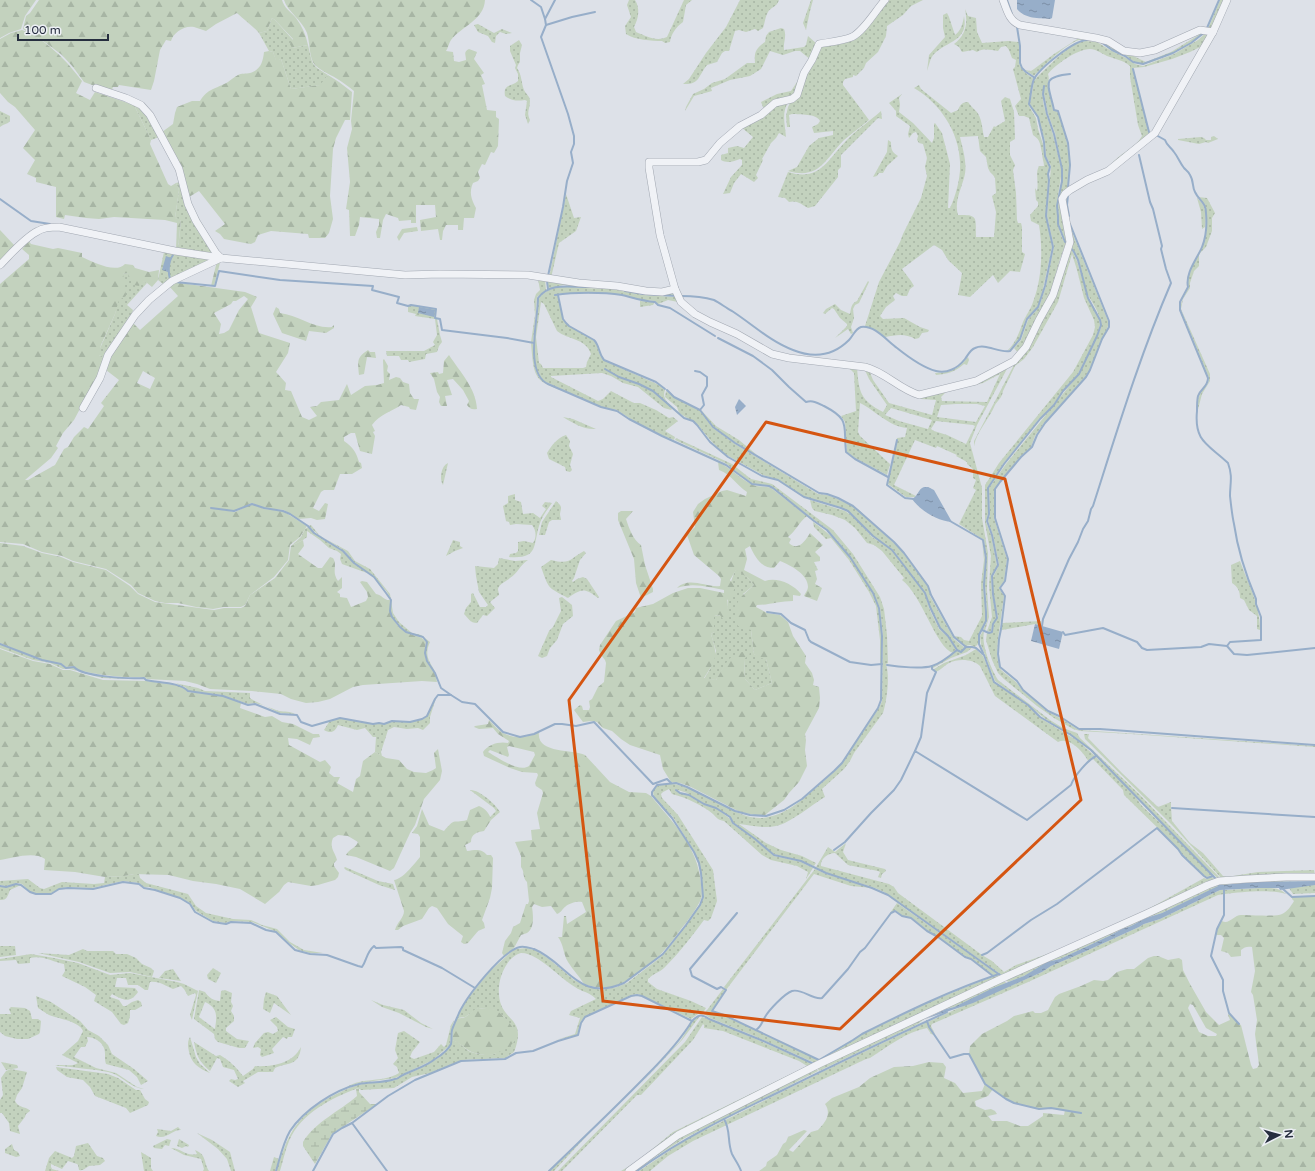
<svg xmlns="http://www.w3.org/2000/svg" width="1315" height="1171" viewBox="0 0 1315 1171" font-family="'Varela Round',sans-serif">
<defs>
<pattern id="grass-dots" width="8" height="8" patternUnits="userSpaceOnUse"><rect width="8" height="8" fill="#c3d2be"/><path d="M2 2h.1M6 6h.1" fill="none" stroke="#a7b5a4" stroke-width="1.8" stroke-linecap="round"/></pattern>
<pattern id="forest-firs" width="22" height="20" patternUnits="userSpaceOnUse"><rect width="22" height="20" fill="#c3d2be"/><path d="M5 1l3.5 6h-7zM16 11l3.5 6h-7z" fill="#a7b5a4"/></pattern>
<pattern id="wetland-marsh" width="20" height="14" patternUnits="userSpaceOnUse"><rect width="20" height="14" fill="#c3d2be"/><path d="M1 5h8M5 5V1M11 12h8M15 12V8" fill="none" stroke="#a7b5a4"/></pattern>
<pattern id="water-ripples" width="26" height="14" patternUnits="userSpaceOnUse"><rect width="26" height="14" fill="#97aec9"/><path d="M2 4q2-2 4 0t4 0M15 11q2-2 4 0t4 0" fill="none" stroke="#7b8ea5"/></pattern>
</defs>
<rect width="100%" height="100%" fill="#dde1e8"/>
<g fill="url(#grass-dots)" fill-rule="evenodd">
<path d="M628,0H635C640,8 639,18 634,27L636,32C646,36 656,42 667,37L684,0H692L686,5L683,22C676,27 671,34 670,42L665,43L662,41C652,41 635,40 626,34L625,26L631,17L627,5L629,0Z"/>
<path d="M740,0H779C777,7 771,7 768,12C765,17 765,23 763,28L758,31L755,29L746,32L739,30L735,31L729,51H725L722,53L717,62L707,65C698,76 700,85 683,84L689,79L706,53L726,27Z"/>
<path d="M811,0H813L810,11L806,30L803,23Z"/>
<path d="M886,0H923L911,6L903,15L887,26L886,36L878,52L866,63L864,68L856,76L853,75V77L845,79L843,82V85L869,120C861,127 852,133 844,140C825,159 820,180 788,171L797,167L809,146L819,138L833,135V131L814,133L812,127L818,124L820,121C816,113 800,115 792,114L789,115L790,127H787L786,116L788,107L818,47L850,39Z"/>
<path d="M1220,0H1225L1212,31L1208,29Z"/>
<path d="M965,9L968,16L976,18L977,32L982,43L1008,41L1019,42C1022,60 1012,66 1033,78L1029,106L1036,118L1038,129L1043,144L1045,157L1049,167L1048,174V181L1046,216L1052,247L1041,298L1038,306L1026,319L1020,339L1009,350L1007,351C1016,342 1019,333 1023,322C1026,315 1031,309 1033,302C1042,279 1043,250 1039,225L1031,221L1030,215L1038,206V202L1036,200L1035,188L1037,191C1039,182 1035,173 1039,166H1044C1044,162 1042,158 1042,153C1040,145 1041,140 1033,135L1029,118L1024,116H1019L1015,106L1021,99L1013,69L1015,67L1016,60L1012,58L1009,50L1006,46L1001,47L998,51C991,50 983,48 977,52L973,50L962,52L959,47L954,44C966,35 968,23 965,9Z"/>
<path d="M947,13L949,17L955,35C961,31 963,23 964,16C969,41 947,41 934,54C930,58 929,66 927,71L929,55L945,37L943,28V15Z"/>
<path d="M272,18L275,20L293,40L292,48L308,45C313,65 310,64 328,75L321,85L291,89L281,59L276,61L273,52L269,51L259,33L267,31Z"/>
<path d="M478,24L494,33L502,29L512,33L506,34L500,32L496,36L495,43L492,42L488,36L478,32L474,25Z"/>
<path d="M781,28L784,29C787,37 783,42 784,50L804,47L806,45L808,36L817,44L811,60L800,51H795L783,55L770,51L761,69L750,76L730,80L711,88L712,91L694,96L685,111L686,107L693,94L704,89L712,83L725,79L747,63H755C754,52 756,48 765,42L766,36L769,32Z"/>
<path d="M1205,31C1195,42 1154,65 1140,64C1133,63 1128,56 1122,53C1119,52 1116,51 1113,50C1109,48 1105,43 1101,41C1095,39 1085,38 1079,40C1064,45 1045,65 1034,76L1025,70L1031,71L1034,69L1054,54L1082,36L1097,39L1146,62L1171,52Z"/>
<path d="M1207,32L1209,35L1207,40L1200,47L1190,52L1172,59L1144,67L1133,68L1149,132L1151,133L1111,165C1119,153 1135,149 1142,136L1138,125L1130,77V66C1123,60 1115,59 1107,56C1101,53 1096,49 1090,49C1077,49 1055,65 1048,74C1050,80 1047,85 1049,91C1050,97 1052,103 1053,110L1058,112C1064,126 1069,149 1070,164C1070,173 1068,181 1067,190L1064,192L1067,240L1060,259L1050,295L1019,354L1014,348L1021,340L1028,320L1039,307L1046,286L1054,247L1047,216L1051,166L1046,156L1045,141L1038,117L1030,104L1034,81L1037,77L1059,56L1073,45L1080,42L1086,41L1097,42L1110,50L1128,59L1135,64L1143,66L1174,54L1198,40ZM1044,85V94L1048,114L1055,133L1062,168V181L1058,206L1059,224L1065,241V243C1055,226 1056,207 1059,189C1060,182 1062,175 1061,168C1058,157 1056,146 1053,135C1049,119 1039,102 1044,85Z"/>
<path d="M519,40L522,45L520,53V62L518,65L517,68C522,75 521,82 524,90C526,94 530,96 530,101C530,109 526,112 530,120L528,124L525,115L527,101L525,100C517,101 512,101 505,96C503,84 511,87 518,81V74L515,68L516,65L510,51V46Z"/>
<path d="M803,73L795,94L766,109L763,107L761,102L777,94L791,91Z"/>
<path d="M919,85L921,89L951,113L958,110C960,105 962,102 968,102C971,106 973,108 976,111C982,117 982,129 984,137H988L994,126L995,127L1005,121L1001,101L1005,97L1010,99L1014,112L1015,139L1010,142V155L1015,165L1013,170L1016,193L1017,220L1018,223H1021L1022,227V252L1025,254L1020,272L1010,271L998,283L993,275L970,297L958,295L962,273L948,260L942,250L934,245L902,269L911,281L914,286L910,289L907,296H902L896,293L893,296L895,300L886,307L880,316L883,319L904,318L920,327L929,330L928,332L922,333L919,338L915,339C905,333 896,335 885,337L877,331L865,326L879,282L900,242L903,234L921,198L927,176L925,167L927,158L923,144L919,143L917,140L918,136L916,132L913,133L909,138L908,134L910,126L896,116V111L889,103L902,94L899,98L900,105L899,112L913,123L932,143L934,138V124L935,123L942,133L950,164L948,208H950C956,195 961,177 960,162C959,132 940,103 914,88ZM978,136L980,151L986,157L988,168L990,172L993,175L995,178L996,193L992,196L996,212L994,237H976C975,219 980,214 958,215C954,203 961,189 964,178C968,165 963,150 960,137Z"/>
<path d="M789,101C781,112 785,124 786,137L779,133L776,138L771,143L762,159L763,160L756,175L758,178L754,182L741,174L734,183L730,193L723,194L731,177L742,165V160L740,159C734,161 728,164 721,160V155L728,153V148L737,146L744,148L753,137L741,127L776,103Z"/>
<path d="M134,105L145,112L159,137L151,140Z"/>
<path d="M0,111L10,116V121L8,123L3,125L0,127Z"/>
<path d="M881,111L882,119L878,118L841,155V167L838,170V177L815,206L808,208C801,204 797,200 789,202L785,198L778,197L788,172C820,182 827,160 846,141C856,130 870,121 881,111Z"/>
<path d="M1214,136L1218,139L1208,143L1206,142L1199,144L1178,140V139L1201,137L1204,138L1206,140H1211V137Z"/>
<path d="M888,140L891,142C891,150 892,152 898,156L887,166L883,173H879L877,176L873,177L887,152Z"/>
<path d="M180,182L219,257L178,249L181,220L175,218L179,190L176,183Z"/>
<path d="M566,194L574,218L581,217L576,231L559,243L551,278H549Z"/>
<path d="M1067,195L1066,205L1070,227L1108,321V326L1089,371L1085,377L1044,423L1035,436L1031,447L1020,457L995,488L994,518L1007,559L1004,581L999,588L1004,596L998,639L997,654L998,661L1001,670L1016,682L1023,691L1048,712L1060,718L1079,730L1315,746V747L1131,734L1080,731L1073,729L1054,718L1037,706L1004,679L998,673L992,660L986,640L987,633H992L994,624L998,617L993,592V577L999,565L993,535L988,521L990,514L989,488L1006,464L1079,374L1101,328C1102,314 1091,302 1086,291C1080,276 1082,261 1071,247L1064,202Z"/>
<path d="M1198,197L1207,198L1215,213L1212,218V231L1206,247L1201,252L1199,255V266L1194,271L1190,283V288L1183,299L1181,309L1210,374V381L1202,394L1196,417C1197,410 1197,401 1200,394C1202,388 1209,387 1209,378L1181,310C1180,301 1185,295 1189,287C1188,285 1187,283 1187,281C1187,273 1199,255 1202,247C1208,232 1211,209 1198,197Z"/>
<path d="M1197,198C1207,206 1206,215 1205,227L1202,229L1201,212Z"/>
<path d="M1071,248L1077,261L1088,298L1099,319L1100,325L1097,336L1078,374L1062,392L1053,405L1039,419L1003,464L988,487V514L986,522L991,535L997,566L991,577L992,594L997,618L992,625L991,631L989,632L987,631L992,617L989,586L991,556L985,523V485L999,463L1073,372L1093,335L1095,327L1094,320L1084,298L1077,270L1072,254L1058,302L1033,347L1024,359L1015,366L1003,391C1002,398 998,400 995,405C989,419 977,431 974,446V441L1015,363L1026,351Z"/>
<path d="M164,252L217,258L163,284L158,280Z"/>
<path d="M128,273L147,283L127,305L133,310L132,313L105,358L99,355L98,353L115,314L123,274Z"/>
<path d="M538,279L545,280L546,290L537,297L533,343L531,342L535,315L534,300L536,294L540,290Z"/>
<path d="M548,280L673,293L674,295H656L598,286L582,287L563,285L548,289Z"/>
<path d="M868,281L869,282L859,303L855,305L853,309L854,318L851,327L853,333L851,334L848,329L835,338L847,326V324L840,318L834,309L832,308L825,314L823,313L826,309L835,304L841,310L850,314C851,309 851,303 857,301Z"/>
<path d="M564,286L583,288L611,289L643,295L675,297L678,302L668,300L658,304L655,301L643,300L621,294L570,293H562L554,295H558L563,320L566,324L594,340C599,347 598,354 603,360L657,384L665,390C661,401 672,404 677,412L670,407L672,409L671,410L664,408L638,387L623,383L611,376L602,373L551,376V377L598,401L603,399L611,391L628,400L634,403H640L656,410L669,418L673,417L678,421L665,431L675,437L674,440L661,435L637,423L617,410L601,407L548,383C543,381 539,377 537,372C530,349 538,322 538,299C544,291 554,287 564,286ZM541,302L544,304L557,331C568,340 586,338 591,354L587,362L586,367L583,368H543L541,364L539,363L536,337Z"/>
<path d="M640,301L655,302L653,305L640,307Z"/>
<path d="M411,305L436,309L435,319H437L440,335L442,342L439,346L437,352L426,354L425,359L409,362L408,360H401L399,356H387L386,351H424L435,345L433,342L437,335L435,319L415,316L416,314L408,312V307Z"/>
<path d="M531,343L533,344C535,381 536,379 569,393C534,381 534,380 531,343Z"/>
<path d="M968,357L969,360L967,365L964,364C955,372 947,374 936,375L935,373C952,372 957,370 968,357Z"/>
<path d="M1008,367L977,425L970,443L982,488V518L988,553L987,590L989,617L985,631L983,629L987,622V611L985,584L986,558L984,540L959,524L976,490L973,488L976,480L973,478V469L967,464V462L956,456L957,455L937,446L936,448L915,440L894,485L916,496L915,497H906L888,484L897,438L905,437L907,428C888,426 876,411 860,403L858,432L860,436L890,464L887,475L855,458L847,452L845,422L841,416L856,411L854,373L850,369L857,368C859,392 860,400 883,412L887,405L869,379L864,368L869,370L873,380L889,403L932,415L936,400L921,399L909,394C925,399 933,396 948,390L941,397L942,401L987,402L1000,374L983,383L971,386ZM956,404H977L985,406L976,422L937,417L941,405ZM891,408L932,420L928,429L899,421L885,415ZM936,421L973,425L975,426L966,444L947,435L934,431L931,429Z"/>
<path d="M666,391L673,396L700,411L713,428L735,444L818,494L827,495L838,499L858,509L901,550L929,588L930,596L954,639L965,648L964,650L960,651L957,649L948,636L940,628L936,617L930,607L925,593L892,549L873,536L852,514L840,507L804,497L779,480L763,475L730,457L721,451L712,442L697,424L679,413L677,407L665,397Z"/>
<path d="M701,410L716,426L739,440L757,455C740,446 708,428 701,410Z"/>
<path d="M563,417L573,419L596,429C584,430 573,423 563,417Z"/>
<path d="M566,435L570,441L569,446L573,454L570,465L572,470L570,472L566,471L565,467L549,459L547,453C552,445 557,438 566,435Z"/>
<path d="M676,438L732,464L751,479L772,484L833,530L853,554L880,597L884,609L887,635L888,663L886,664C890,676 887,700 883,713L854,753L850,761L844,769L822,789L825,797C811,805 791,823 776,826C764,829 751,825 739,824L766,843L781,850L802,856L816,863L814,866L801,861L774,854L755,839L734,823L730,817L717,808L705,804L687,793L675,789L680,793L688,795L705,805L717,809L729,818L733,824L754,839L774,856L801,862L813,868L806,879L808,872L797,866L771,860L762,855L724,821C718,820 717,818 713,814C704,806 685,797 672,794L669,789L663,792L661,794L662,798L678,815L713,870L717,901L711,918L708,921L704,920C692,936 680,952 666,966C661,972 654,973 648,979V982L657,989L691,1001L706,1008L702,1014H698L691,1019L643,996L638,994L631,995L586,1016L581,1021L577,1035L556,1040L575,1034L580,1018L569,1015L571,1011L596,999C590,992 582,992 575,987C561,979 537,952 521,953C516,954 510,959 507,964C501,973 498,984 499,995C501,1023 528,1016 514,1052L505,1058L462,1060L430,1073L412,1077L394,1088L361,1090L358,1088C332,1098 301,1113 289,1141C285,1151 283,1161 280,1171H276C286,1144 289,1128 312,1109C325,1099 342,1090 358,1085C370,1082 382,1083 394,1080C398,1079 401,1076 405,1075C419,1069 450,1056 452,1040C459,1042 461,1045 466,1049C473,1055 486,1055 495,1054L513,1029L504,1017L495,1010L478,1008L465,1017L457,1018L465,1002L489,972L511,952L516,949L527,948L537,951L549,959L574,980L589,987L601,990L617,987L627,983L661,957L672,944L702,901L703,896L701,873L695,853L673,817L654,798L653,791C666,768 720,805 736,812C743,815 752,818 760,818C784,817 801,801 818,786C826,779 835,772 842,763L879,708L882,701L883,636L880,608L873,593L850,557L838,541L827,529L814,520L773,488L766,485L753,484L725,463L675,440Z"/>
<path d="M448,463L443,485C439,479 441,466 448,463Z"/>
<path d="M515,494V500L521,502L523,514L533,513L540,518L546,509L542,506L545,502L552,503C547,510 541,518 539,526C533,547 538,559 509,557L510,554L516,553L518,551V542L524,541L533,543C537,537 536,530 532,525L516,524L510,525L509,522L506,521L503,506L508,503V496Z"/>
<path d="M810,500L845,511L855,518L872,537L892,550L925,593L929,608L939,629L948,637L956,649L953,653C936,648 922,595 902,580L904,578L882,551L874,545L867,543L855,528L845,520L832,515L815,511L812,508Z"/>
<path d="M556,501C563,507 561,507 560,514C560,516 561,518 561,520H552L549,522L545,535H539L542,522Z"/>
<path d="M813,522C840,539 862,573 876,601C883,618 881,645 881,663L880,664V640L876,606L869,592L849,560L831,538L826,539L814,527Z"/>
<path d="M311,525L320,536L348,551L355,561L370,569L390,594L393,613L399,622L412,633L421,635L430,642C422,659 434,664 437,678C431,661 423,663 427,642L423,637L406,632L401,627L392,617L390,611L391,600L387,592L374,577L354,563L351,559L353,563L367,573L342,564L340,559L341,554L337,551L329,548L320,540L307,531V537L303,540L291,546L301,537L305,529L308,527C320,539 336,546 349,556C339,544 320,539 309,526Z"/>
<path d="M453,540L460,542V546L463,548L455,551L446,556Z"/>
<path d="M982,540L985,559L984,585L986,621L979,635L978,644L975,647L970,645L965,646L954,636L961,637L964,640L969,641L982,616L981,584L984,560Z"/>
<path d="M584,551L586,553L580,560L574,578L572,581L573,582L577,579L583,577L587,579L599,597L598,598C584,587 581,589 568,598C547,587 549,589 541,567L551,560C571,565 569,559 584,551Z"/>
<path d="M499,558L515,561L528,560C520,565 518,573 510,578C507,581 499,584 498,589C498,591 499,593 499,595L490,602L495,608L487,616L483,615L477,623C470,623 468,618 464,614L466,608L471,602V594L473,593L480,607H486L488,605L479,592L476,576L475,566L494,568L498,564Z"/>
<path d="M1240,561C1249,586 1260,604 1260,630L1257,629V616L1249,610L1244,600L1240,598C1240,591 1238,587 1232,583L1231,565Z"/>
<path d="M736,569L748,578L754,585L743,594L751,630L754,654L766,659L772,683L755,690L745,679L744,659L724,667L716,680L704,679L710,669L716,651L711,634L714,632V616L721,615L727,618C727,601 728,585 736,569Z"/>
<path d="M562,597L572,605L573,616L563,624L557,640L550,648L547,656L542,658L538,656L549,631L553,627L561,611L559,598Z"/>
<path d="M1041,621V626L1035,624L1002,630V623Z"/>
<path d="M983,631L984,632C981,644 991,669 998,680L1050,720L1063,728L1077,733L1080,738L1139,794L1221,879H1219L1208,870L1091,750L1071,735L1053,725L1028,705L995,681L981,645L980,636Z"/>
<path d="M0,644L42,661L61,664L66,668L74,667L77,671L106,677L130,679L102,678L70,669H63L50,663L33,660L0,648Z"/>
<path d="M966,647H973L967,652L951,658L933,668V666L937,665L957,650L961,652Z"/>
<path d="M976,649L983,656L994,682L1028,706L1040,718L1078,741L1095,756L1091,758L1089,762C1084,753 1070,736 1058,742L995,696L980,666C974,659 958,658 949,663C945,665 941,670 936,672L934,669L944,663L966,655Z"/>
<path d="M175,683L198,688L205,691L250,693V698C253,701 275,710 279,711C285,712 290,711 295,714L279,713L264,705L254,703L248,704L222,695L189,691L185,687Z"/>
<path d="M436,698L430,717V723L423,730L418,728L407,729L394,727L388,730L381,752L382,756L375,752L376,737H373L365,728L357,730L338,725C335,732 331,734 324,730L329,722L340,718L373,724L379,723L384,724L392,721L410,722L425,718Z"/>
<path d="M1084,734H1089L1088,738L1122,773L1158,807L1171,802V807L1172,821L1190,843L1203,853L1223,876L1227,877L1258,872L1314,870L1315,875L1223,880L1171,824L1085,739Z"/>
<path d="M1096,757L1131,791L1142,806L1171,833L1212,875L1207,877L1205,876L1182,854L1168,838L1124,795L1123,790L1093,759Z"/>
<path d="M470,790C478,789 496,804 500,812L491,820L490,817L496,811L494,808Z"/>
<path d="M846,843L843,852L848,860L885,869L886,871L882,874L881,878L878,877L880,872L878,871L848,865L835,853C828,853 820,859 821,866L889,884L894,887L898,893L982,955L992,961L1004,972L1016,965L1053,952L1143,912L1204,878L1206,879L1212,877L1215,880L1003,976L884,892C862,881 836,880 816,867L828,847L835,852Z"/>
<path d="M345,867L378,881L393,884L395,890L379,885L346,870L344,868Z"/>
<path d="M815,869L826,874L872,888L851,886L814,874L726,990L724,987Z"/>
<path d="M134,874H139L140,878L146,883L188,894L196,906L206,913L233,919L251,920L262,925L277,929L290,942L304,950L323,953H310L299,950L289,943L277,932L252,922L233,921L225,923L213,921L196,911L190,903L180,898L149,887H144L139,883L123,881L92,888L67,887L59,889L51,893H36L30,892L22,884L18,883L6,886L0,885V881L28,879L40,888L44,889L62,882L94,884L104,883L105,877L124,876Z"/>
<path d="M1315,879V881L1252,882L1223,885L1222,883Z"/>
<path d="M16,884L21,885L10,890C8,895 7,901 0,900V887Z"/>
<path d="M1218,884L1219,886L1162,913L1146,918L1131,926L1122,929L1109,936L1060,959C1047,961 1037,969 1026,975C1020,978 1014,980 1008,982L1006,979Z"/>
<path d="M1307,885H1315V893L1293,894L1289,888Z"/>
<path d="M1259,888C1269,888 1279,887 1286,894C1269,889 1242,892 1225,894V890Z"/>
<path d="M1220,890H1224V894L1218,895L1026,983L932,1024L931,1026L935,1034L932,1031L934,1035L931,1034L927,1028C906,1032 887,1047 870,1058L866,1059L693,1141L668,1156L650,1171H639L687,1139L824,1071L927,1022L928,1024V1022C966,1004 1004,989 1042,972L1051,966L1084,952L1139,927L1144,924L1160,919Z"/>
<path d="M897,903L998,974L994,976L972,959L965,956L927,930L912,918L902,916L895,910L890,913Z"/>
<path d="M0,946H15L16,955L0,957Z"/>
<path d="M83,949L87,951H113L116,954H127L136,958L142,964L151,968L154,971L152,977L130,972L110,973L79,962L38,953L69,955Z"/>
<path d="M31,954L54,958L78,963L110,975L130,973L177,982L184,984L198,991L192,1020L190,1015L196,995L195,993L188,996L184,989L181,986L173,989C165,986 160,981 150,982L148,990H145L138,985H128L126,978H117L115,987L135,988L138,992C130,1004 123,1000 112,994L110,997L119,1000L123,1006H126L132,1002L138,1000L141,1002L142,1006L135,1010H130V1016L128,1023L124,1025L121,1024L112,1012L94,1001L96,995L85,987L62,976L65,971L64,964C53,962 43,955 30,958V963L18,964L16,960L0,961V959Z"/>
<path d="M213,968L221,973L216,983L208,979L207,975Z"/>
<path d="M173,969L181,981L159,978L165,971Z"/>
<path d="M998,975L1001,977L815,1063L752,1035L710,1018L704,1014L723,989L725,990L722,996L711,1011L712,1012L723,1015L819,1060L862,1034L881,1025L927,1003L971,985Z"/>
<path d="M1003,980L1006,983L954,1007L946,1009L928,1016L918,1024L819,1071L817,1067Z"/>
<path d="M199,990L205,992C208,997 214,1001 220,1001L221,991L225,990L232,993L231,1002L233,1006L231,1011L234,1016V1021L226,1028V1031L237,1039L249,1041L245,1048H239L218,1042L215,1039L214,1034L194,1019ZM205,1002C218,1008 217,1016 215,1029L199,1017Z"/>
<path d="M266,992L277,996L291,1015L274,1003L270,1013L263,1009L264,999Z"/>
<path d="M36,996L51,1002L80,1021L88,1030L99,1036L108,1045L112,1054L134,1069L148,1081L141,1085L137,1077L129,1070L106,1064C104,1059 106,1053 104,1048C101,1041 94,1037 87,1037L88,1041L85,1047H81L74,1057L96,1068L116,1073L137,1087L144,1089C130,1088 122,1075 108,1072C93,1069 76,1068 61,1066H55C64,1063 69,1068 78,1063L62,1055L78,1041L83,1031C79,1021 59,1019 49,1015C45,1013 42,1010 38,1008Z"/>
<path d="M371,1000L383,1005L404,1010L421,1023L433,1029L426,1027L399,1013L382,1007Z"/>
<path d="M11,1007L25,1008L30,1011L32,1019H38L41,1021L40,1032L39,1034L28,1039H17L5,1036L0,1032V1014H11L9,1009Z"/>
<path d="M700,1016L682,1040L635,1090L681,1040L693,1020Z"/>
<path d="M276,1017L288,1027L295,1029L292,1037H288L287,1039L283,1037L272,1049L274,1053L262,1057L260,1055L261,1049L258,1047L253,1048L255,1043L264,1033L268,1032L273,1034L278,1031L277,1027L270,1020Z"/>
<path d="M702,1017L724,1025L813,1064L677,1134L627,1171H621L638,1161L673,1132L807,1066L799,1061L723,1031L704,1028V1025L703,1024L693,1040L641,1095H637L562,1171H558L685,1042Z"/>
<path d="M454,1020L452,1028L450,1045L433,1060L395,1078L359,1083L347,1087C362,1077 383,1083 399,1073L397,1067L393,1064L398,1058L395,1050L398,1033L404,1031L420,1042L412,1052L410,1057L414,1059L434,1052L441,1044L444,1047L446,1045L451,1025Z"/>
<path d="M190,1037L196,1057L200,1064L210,1073C196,1067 190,1062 188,1046C188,1043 188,1040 190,1037Z"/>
<path d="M194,1042L216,1056L220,1055C231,1062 235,1066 243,1076L253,1069L255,1066C272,1067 292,1064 301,1047C299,1067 287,1062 275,1068L273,1072H258L243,1081L245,1083L238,1087L229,1081L231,1079L235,1080L238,1079L234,1070L223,1067L220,1059L217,1058L210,1071C199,1061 197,1057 194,1042Z"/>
<path d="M1,1062L17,1065L18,1068L6,1070Z"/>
<path d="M56,1067L108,1074L118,1078L136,1090H140L145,1099L149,1102L148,1105L130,1113L126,1108L95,1096L90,1087L83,1080L67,1077L57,1070Z"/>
<path d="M816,1068L818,1071L685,1138L655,1157L636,1171H632L679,1136Z"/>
<path d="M11,1069L27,1072L22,1088L17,1095L15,1101C19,1109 27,1106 30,1111L26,1114L25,1117L18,1126L20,1134L10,1131L9,1123L2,1113H0V1100L3,1095L1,1078L6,1071Z"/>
<path d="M178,1127L181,1130C171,1130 167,1140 156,1136L158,1132L157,1129L171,1131Z"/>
<path d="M595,1127L554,1171H550Z"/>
<path d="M197,1133L212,1140L230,1152L235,1171H231L227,1159L218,1149Z"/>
<path d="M167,1139L171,1140L169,1146L165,1145L162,1149L154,1148L153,1146Z"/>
<path d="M179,1139L189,1145L188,1147L186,1146L182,1148L177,1146Z"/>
<path d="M88,1143L97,1156L103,1158L105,1161L100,1165L89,1166C85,1168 84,1171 79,1170L78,1165L77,1164L68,1161L62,1169L51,1164V1167L52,1169L59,1171H45L49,1158L55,1151L72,1158L74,1156L76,1146Z"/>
<path d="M12,1144L14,1150L18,1152L20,1156L16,1157L5,1153V1149Z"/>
<path d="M171,1148C181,1148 186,1157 197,1154L195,1150C207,1155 203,1161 209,1171H203L204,1169L201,1159L184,1155Z"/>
<path d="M141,1152L151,1158V1168L153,1171H144Z"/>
<path d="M274,1157L279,1159L275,1171H270Z"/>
</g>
<g fill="url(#forest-firs)" fill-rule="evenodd">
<path d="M0,0H36L25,16L21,29L9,33L0,38Z"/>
<path d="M39,0H282C284,8 291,12 296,18C302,26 306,35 308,45L292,48L290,44L293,39L275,20L272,18L267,31L259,33C252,25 244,20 237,13L216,24L206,31C202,30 198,28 194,27C184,25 173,33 171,41L166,40L160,50L154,81L151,90L119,85L118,87H113L111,92L84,82L73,67L62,55L46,43L23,29L26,16L30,13Z"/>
<path d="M284,0H485C484,20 462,26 451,40C449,43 448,48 446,51L453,52L454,61L459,62L466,60C466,54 463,52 469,49L477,52L474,59L484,73L481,75L485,84L482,85L487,110L496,111V117L499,119L498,146L494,153L491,152L485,165L482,164L478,172L480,178L478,181L473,183C469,192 471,199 476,208L474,218H464L463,230H458V225H446L443,231L442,240H440L438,229L421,231L420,220L436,217L435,205H416V223H411V220L399,221L398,218L386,214L383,220L380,238H377L376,232L379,225V219L360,217L359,225L355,236H350L349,210L346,209L350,182L347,148L352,129L351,121L354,91C349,87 344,83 339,80C332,75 322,72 315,65C309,59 310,42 307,33C302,20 287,11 284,0Z"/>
<path d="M22,30C46,39 67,61 82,81L76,93L90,100L95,92L134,105L151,140L150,144L168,184L171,186L176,183L179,190L175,218L181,219L178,249H176L177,223L165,220L114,217L99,219L86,218L65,215L64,219L56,217V187L36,182V178L27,174L35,160L23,148L35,130L15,107L8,102L0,93V39L11,33Z"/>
<path d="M269,51L273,52L276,60L281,59L291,89L320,85L328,75L339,82L352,92L350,120H345L336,138L333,149L330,196L333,219L329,233L325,238H309L308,234L271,231L258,235L255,242L251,244L245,243L224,239L220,234L215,231L225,224L199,191L189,197L162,132L173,124L175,113L177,107L192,101H200C208,88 216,89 228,82C231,80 234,77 238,75C241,73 246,74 250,73C261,70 263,61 264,52Z"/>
<path d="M417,227L418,231L404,233L399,241L397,237L402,229Z"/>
<path d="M0,230L15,246L0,260Z"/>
<path d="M29,241L31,244L53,249L58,248L82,253V257C93,262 116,274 125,264L133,265L135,268L149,272L159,270L158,280L152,287L147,283L142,281L139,286L134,285L133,281L129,280L128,273L123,274L126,296L119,300L115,314L101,345L99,355L105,358L97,377L74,420L63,433L56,446L58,448L51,458L25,480H28L55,465L64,449L68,447L74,437L84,427L88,429L104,406L101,403L119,380L106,370L107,363L132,322L140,330L178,296L169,286L173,282L245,292L257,297L251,307L259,333L290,343L288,353L276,372L286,383L285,390L291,391L302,417L309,420L317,416L310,407L317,406L321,402L339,400L347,384L351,395L365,386L377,385L384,383L383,360L384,359L388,366L387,371L390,374L389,380L396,377L400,378L403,382L409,384L410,393L414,399H419L416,410L410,409L409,407L401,405C391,412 380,414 372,425L375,431L373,432L375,436L372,454L360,451L355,433H351L344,437V441C353,447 356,452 359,462L361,463L362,468L352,474H340L334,490H324L321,492L313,508L319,511L325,503L328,504L325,519L317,520L311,518L297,519L284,510L264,508L252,503L234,511L211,508L235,512L252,504L264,509L283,511L307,526L300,537L290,545L288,560L274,577L250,595L245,605L241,607H224L213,609L196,607L178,603H165L155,601L138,593L131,585L106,569L73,561L62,556L42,552L23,544L0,542V284L29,259V255L22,249ZM244,296L248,299L239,310L229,330L224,333L219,334L221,324L214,313L231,304L233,301H236ZM143,371L155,378L150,389L137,383Z"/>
<path d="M221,259L214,286H211L217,261Z"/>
<path d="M276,307L279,309L280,313C298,315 314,329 332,327L334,325V328L326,333L309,331L306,341L282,333L273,314Z"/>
<path d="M368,350L370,352H375L376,358L367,357L364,374L359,375C358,361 356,358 368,350Z"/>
<path d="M449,355C460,372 476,388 477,409C472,410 470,409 467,405L469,401L463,390L453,379L447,380L452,395L445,396L447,406H441L439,402L440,397L437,392L434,379L430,373L438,372L439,374L443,373L444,361Z"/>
<path d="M718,462C731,468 740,479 753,485C758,487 765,486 771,488L807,516C799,522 796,531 788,537L791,539L789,543C798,552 806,540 810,533L823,545L815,552L820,557V561L814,562L818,570L815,571L817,579L815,584L822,588L817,601L804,596C805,593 808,590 808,587C808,574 790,565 780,561L774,568C761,568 755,557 750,546L745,549L747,559L744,570L765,581C777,577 793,584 801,594L800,596L793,595V601C780,601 769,605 757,605L756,607L767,613L780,615L788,622L793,636L806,656L805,663L812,673L814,680L813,685L819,687L820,698L819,708L805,734L806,740L805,750L807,766L799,782L789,793L784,800L765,815L760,816L740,812L689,786L680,783L671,782L663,769L660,755L630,745L621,739L612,731L603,728L597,722L591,721L583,722L574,710L580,705L582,706L583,710H589L590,707L589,701L592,699L598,687L604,682L606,663L605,660L601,655L599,650L600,645L616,621L635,612L636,608L653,604L673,593L688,588H700L724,593V590C709,587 692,582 677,588C689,576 707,588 720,586L721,579L719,576L694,555L687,535L695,527L693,512L698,504L705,499L722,491L727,490L746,496L747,492C736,485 732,475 719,470ZM736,570L748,578L754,585C738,599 732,603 738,626L751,630L754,654L760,658L766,659L772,683L755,690L745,679L744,659L750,654L748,651C728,653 726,664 716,680L704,678C717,658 718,657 711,634L714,632V616L720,615L723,619L728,618L727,600L731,598L735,587L730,580Z"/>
<path d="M621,511H633L626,519C629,528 633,540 641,545L645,565L653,589V592L641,598L636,583L634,559L618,520V513Z"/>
<path d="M303,540L304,546L298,554L318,568H322L330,557L333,558C338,566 331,571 338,581L342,577V588L337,592L340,594V597L347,598L351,607L366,601L368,597L367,592L360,582L362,581L367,582L376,594C382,595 385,601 390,600C389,617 396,629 413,635C419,637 422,637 426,642C421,667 435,664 437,682L422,681L363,685L353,687L330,699L318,702L306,703L291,699L281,694L252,691L210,689L197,684L185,681L147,679L144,677C121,678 100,675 77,670L74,666L66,667L62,664L41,660L0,643V543L23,546L42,553L61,557L73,562L106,570L130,586L138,594L155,602L214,610L224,608H241L245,606L250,595L275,578L289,560L291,546Z"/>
<path d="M0,649L33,661L50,664L63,670H70L103,680L147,681L176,685L184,687L188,692L223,696L241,703L240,708L265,717L272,716L282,722L293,724L313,734H319L320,737L313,738L310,745L297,739L288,738L289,745L320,762L325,760L331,767L329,773L334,777H340L337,783L353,792L356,779L360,776L363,761L375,752L386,758L399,760L407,769L414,772L426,773L433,770L436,768L434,753L438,749L442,771L440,780L424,799L415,825L410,833L394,868L390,871L356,857L346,855C349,849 356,848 358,842L348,836L338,835L333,838C329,848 335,852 337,860L334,863V866L339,873L338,877L335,880L318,885L311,886L288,882L284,885L279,892L265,904L240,889L216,884L193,881L169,875L134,874L124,876L105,877L75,872L44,870L45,859C34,851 12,858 0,860Z"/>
<path d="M489,720C493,724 498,730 503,733C514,739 528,738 539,732C536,754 572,749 585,755L610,782L629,792L646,793L651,796C673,823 698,846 701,884C701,888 703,894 701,899C698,907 687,922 681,929C664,953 649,968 624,982C610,989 598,989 584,984C579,976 573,970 568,962C563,954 564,945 558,937H562L564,916H566L567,924L586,912L582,902C577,901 569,903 565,907C562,909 562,912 557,914L551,906L542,907L534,904L532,907C533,914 535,928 527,933C525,934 523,934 521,935L514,948L504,956L502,953L505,941L511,933L513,927L520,923L526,904H528L529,901L527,882C522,877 525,872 521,867V856L515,842L532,840L531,830L540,829L537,813L543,793L542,790L536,786L535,783L538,775L537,773L522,772L510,768L484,756L483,752C488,744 500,741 508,743L509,741L498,734L493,728L479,729L474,727L475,726L488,724ZM509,746L534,752L535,755L529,766C519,773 497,757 488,752L490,750L508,757L509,755L507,747Z"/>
<path d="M479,806C485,808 490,814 491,820L484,831C477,832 471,834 471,842L465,845L467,851C475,850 481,848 487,855H491L493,858L492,888L490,898L482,920L484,923L485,928L478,931L468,943L464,944L461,942L463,936L448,924L437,908L432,906L429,908L422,919L403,926L398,930H395C397,922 404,918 404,911L394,880C403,879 414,864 420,857V837L418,834L412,833L417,826L422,809L429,825L444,831C456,817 451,824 467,820L470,810Z"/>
<path d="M1315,896V1170L1314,1171H759L766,1166L767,1162L777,1155L783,1144L786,1142L788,1137L804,1130L807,1131L789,1150L793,1152L811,1132L818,1130C825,1123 832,1114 825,1104L832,1098L859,1087L870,1078L894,1067L913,1066L929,1062L943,1063L946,1067L944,1078L955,1083L963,1093L982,1091L985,1084L969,1054L970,1046L982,1034L1007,1021L1014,1016L1033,1011L1035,1013H1041L1048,1010L1055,997L1059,994L1081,986L1094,980L1103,981L1108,980L1117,972L1127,969H1134L1148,958L1154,956H1158L1168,960L1179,958L1182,960L1183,970L1190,984L1206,1012L1219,1025L1230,1020L1228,1015L1229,1013L1239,1024L1241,1025L1251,1065L1253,1069L1257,1068L1259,1065L1255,1034L1257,1020L1253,995L1251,992L1255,971L1252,947C1248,946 1244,947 1241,950V956L1231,957L1228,953L1221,951L1224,938L1221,935H1216L1217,929L1222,921C1229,925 1234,915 1241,915C1250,915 1276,917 1282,914C1287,912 1291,906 1294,901L1292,899V897ZM1190,1004L1193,1005L1206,1028L1217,1034L1216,1036H1208L1199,1032L1188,1008ZM993,1089L1000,1095L1014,1103L1039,1109L1051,1108L1065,1110L1064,1115L1043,1113V1116L1028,1126H1020L1007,1121H992L988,1116L997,1114L995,1111L991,1109L985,1110L976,1106L975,1101L988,1096Z"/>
<path d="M478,1008C483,1009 492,1008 496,1010C502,1014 515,1028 516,1034C518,1046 495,1056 485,1055C480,1054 472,1053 468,1050C462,1046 460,1043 452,1040L453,1028L457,1018C467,1020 470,1011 478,1008Z"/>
</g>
<path fill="url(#wetland-marsh)" d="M359,1088V1092L370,1104H377L332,1134L315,1164L303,1146V1142C315,1122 340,1111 357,1096L356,1089Z"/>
<g fill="url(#water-ripples)">
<path d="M1017,0H1055L1052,18L1050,19C1039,18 1025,19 1017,9Z"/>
<path d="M166,256L171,258L168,272L162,270Z"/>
<path d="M419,307L435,310L434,317L418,313Z"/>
<path d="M739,399L746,406L737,415L735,407Z"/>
<path d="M924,487H928L934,490L952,522C937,521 921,511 912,499C918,496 918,489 924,487Z"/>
<path d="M1035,624L1063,632L1059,649L1031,641Z"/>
<path d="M1315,881V885L1280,890L1279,888H1259L1220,890L1160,919L1144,924L1139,927L1084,952L1051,966L1042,972L973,1003L925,1019L946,1009L954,1007L993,988L1024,976L1047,962L1060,959L1109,936L1122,929L1131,926L1146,918L1162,913L1218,886V884L1222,883L1223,885L1252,882Z"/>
</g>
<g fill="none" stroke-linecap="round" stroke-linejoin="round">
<g stroke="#97aec9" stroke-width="2">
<path d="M531,0L541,7L545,19"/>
<path d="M1007,0L1012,14"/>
<path d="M546,25L572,17L595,12"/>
<path d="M1017,27L1020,46V63L1022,68L1026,72L1035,78"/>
<path d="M1207,28L1219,0"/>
<path d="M1101,42L1112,50L1125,56L1133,62L1143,64L1173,53L1191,43L1205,32"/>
<path d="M1133,69L1149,132"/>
<path d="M1044,86L1043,94L1047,114L1054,134L1062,169V181L1057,206L1058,216V224L1065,242"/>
<path d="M1156,135L1165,140C1167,146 1171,147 1174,152C1178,157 1180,163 1184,168C1186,170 1189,172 1190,175C1194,181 1192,187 1195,192C1199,201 1206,202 1206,213C1207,224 1206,237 1202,247C1197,259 1185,273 1188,287L1180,302V310L1208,378C1208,387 1201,388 1198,396C1197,400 1197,406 1197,411C1194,442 1208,444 1228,463C1233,477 1230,483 1230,496C1231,505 1232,515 1234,524C1238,552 1245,573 1256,599V604L1261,617V640L1230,642L1227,646"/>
<path d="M1068,187L1070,165L1068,143L1058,111L1054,110C1049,85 1039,77 1070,74"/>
<path d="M1068,195L1067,205L1069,216"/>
<path d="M0,199L31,221L50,224"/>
<path d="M1070,224L1109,321V327L1102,339L1090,370L1086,377L1045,423L1037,435L1032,447L1021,457L1000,482L995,489V518L1008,559L1005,581L1000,588L1005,596L1001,629L999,639L998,654L1000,667L1017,681L1023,690L1048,711L1059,716L1079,729H1100L1315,745"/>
<path d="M548,276L563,207L567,181L573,163L571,152L574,144V136L568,114L541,37L546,25L545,19L555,0"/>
<path d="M170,279C168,272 168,262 173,255"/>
<path d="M547,281L548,289"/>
<path d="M175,282L215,286L219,271L280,280L373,286L372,290L399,297L397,303L408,306L411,305L436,309L435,318L440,319L442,330L507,338L534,343"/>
<path d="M625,291L643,294L677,296"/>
<path d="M555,295C574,292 603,292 622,295C634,298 643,301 655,302L658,305L670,308L715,336"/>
<path d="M558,295L563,319L566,323L569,326L594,340C600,346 598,353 604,360L656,382L665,389"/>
<path d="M681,296C691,296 704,297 714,300C720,303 726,308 732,311C752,324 771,342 793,350C813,358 833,356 849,340C853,336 855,329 861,327C875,325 887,341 897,348C907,356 924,368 936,371C947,374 958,368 965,359C968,355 970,350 975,348C986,343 998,353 1010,351L1020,339L1027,319L1038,307L1045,286L1053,247L1046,216L1049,180L1048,174L1050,167L1045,156L1044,142L1038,117L1029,104C1031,96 1031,86 1034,79C1040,68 1075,39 1088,40"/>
<path d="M718,338L753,356L772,370L789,387L806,402C813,400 818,403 824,406C851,420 843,425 846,452L855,459L888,477"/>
<path d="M605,369L619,377L639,384L653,391L684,418L693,421L697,425L710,442L728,457L762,476L778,480L804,497L841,508L848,511L873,536L892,550L925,593L930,607L940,628L948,636L957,650L961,652L966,647H972L976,648L984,655L994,682L1028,705L1040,717L1071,735L1091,750L1217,880"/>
<path d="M695,371L700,372L707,377V386L702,395L704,405L700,410"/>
<path d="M667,390L674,397L700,410L713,427L735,443L819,493L827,494L838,498L853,506L894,542L904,553L928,586L931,595L954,637L966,647"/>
<path d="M897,440L887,485L905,498L914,499"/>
<path d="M211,508L234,511L252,504L264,508L283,511L290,514L308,526L314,533L343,551L354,563L374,577L386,593L391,600L390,611L392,617L400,627L406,632L423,637L427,642L425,653L427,661L435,673L441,688L451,695"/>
<path d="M950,521L983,540L986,558L984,585L986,612V621L979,635V644L983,653"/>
<path d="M767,612L781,614L791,623L805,630L809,640L811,642L850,662L871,665L882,664"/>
<path d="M1042,626L1043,619L1069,559L1078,542L1083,529L1088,521L1091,509L1093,506C1117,431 1140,355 1171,283L1166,269L1161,249L1162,246L1153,209L1150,202L1139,155"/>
<path d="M982,630L989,633L992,632L993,624L997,618L993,594L992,576L998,565L992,535L987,521L989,514L988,488L1004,464L1040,419L1054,405L1063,391L1079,374L1097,336L1101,325L1100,320L1088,298L1078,260L1074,252L1071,248"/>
<path d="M1063,632L1065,635L1103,628L1137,642L1142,648L1147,650L1201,647L1209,644L1227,646L1234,654L1247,655L1315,648"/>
<path d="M0,644L42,660L61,664L66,668L74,667C83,677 130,679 144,678L146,680C159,683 179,682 188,691L223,696L248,705L255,704L280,714L297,715L301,722L312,726L340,718L373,724L379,723L384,724L392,721L410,722L422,719L427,716L435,699L438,695H451L462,702L475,704L503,732L520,737L534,734L555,724H562L576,726L594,722L653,784L667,779L671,783"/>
<path d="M887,665C899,667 922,669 932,666C939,664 951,655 957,650"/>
<path d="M915,751L921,737L927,693L936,672L932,669V666"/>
<path d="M676,790L680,793L689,795L704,804L716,808L730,817L733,823L755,839L774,855L801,861L826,873L872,888L888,895L1000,975"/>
<path d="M1172,808L1315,817"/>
<path d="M834,850L845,842L871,813L894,790L901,780L915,751L1027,820L1071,785C1074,776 1088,760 1096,756"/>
<path d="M0,886L6,887L16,884L21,885L30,892L36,894H51L59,889L68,888L93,889L123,882L139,884L144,888L155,890L180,898L190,904L195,912L213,922L226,924L231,922L251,923L266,930L276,932L295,950L310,954L327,955L358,966L362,967C367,960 366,953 374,946L376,948L401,947L403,948V950L442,968L475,988"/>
<path d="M1283,889L1292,897L1315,896"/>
<path d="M1224,890V915L1217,929L1211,956L1223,980V991L1229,1013L1239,1024"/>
<path d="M737,913L690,969L692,976L717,989L721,987L726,990L712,1011L724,1015L819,1060L853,1040L862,1034C906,1012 951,990 999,974"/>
<path d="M982,955L987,953L1031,920L1057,904L1157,828L1178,849L1182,855L1204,876L1207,878L1213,876"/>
<path d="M927,1021L929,1027L950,1058L964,1054H969L985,1084L1006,1099L1014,1103L1039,1109L1051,1108L1081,1113"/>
<path d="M756,1030C761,1027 762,1022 765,1017C769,1010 784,994 792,991C802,988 812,1000 822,998L848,969L860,952L865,948L891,913L895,911L902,916L911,918L927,931L938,937L965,957L971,959L993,976"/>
<path d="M724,1119C731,1130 727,1142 732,1154C735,1160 739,1165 741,1171"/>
<path d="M352,1123L387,1171"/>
<path d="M276,1171C280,1158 283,1143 290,1131C304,1110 334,1090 359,1084C371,1082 383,1083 395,1079C398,1079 400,1076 403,1075C413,1070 427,1066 435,1059C440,1056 448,1050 451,1044C452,1040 451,1034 452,1030C454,1024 457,1018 459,1013C467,996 502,951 520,947C525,946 530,948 534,949C568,963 578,1003 624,983L663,954L686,925L700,905L703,897L701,873L699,863L694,852L672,818L652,795V792L657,785L676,783L687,787L735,811L750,815L766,816L784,810L802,799L834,771L842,763L878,708L881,700L882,636L879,608L873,593L850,557L827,530L814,521L773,488L769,486L752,484L726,465L662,436L629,419L617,411L601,407L548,384C524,373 538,320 538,298C551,281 572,288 591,287"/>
<path d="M313,1171L333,1134L342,1128L352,1123L388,1096L415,1080L461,1061L505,1059L516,1053L533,1051L558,1041L578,1035L581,1023L585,1017L631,996L637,995L642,996L692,1021C699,1014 702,1014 709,1019L761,1040L814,1064"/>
<path d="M549,1171C582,1139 615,1108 647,1075C664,1058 680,1041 692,1021"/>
<path d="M637,1171C681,1139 729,1116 777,1093C834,1065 890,1038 947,1012"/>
</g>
<defs>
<g id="minor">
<path d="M885,0C876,10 864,31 852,37C842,41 830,42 819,44L812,60L804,73L797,95L792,99L775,103L761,115L740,126L720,143L706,160L698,162H649V168L660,235L675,289L681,302L695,314L710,322L737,334L772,354L789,358L865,367C885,372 899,389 919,395L976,381L1014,361L1026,347L1039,320L1053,295L1070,242L1062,199L1065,194L1070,190L1087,180L1108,171L1155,133L1213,32L1227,0"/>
<path d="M1003,0C1007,10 1009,21 1020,25L1096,38L1108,41L1124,51L1140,53L1155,50L1200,30L1213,32"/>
<path d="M96,88L126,98L141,105L150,115L179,169L188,204L196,221L216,253L221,258L405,275L440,274L528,275L579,283L617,286L646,291L662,292L675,289"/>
<path d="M0,265C10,255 25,237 38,231C44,227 52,227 59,227L175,251L221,258"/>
<path d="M83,408L100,378L108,355L135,315L149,300L172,281L221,258"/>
<path d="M629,1171L678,1135L819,1064L1003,978L1146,914L1208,885L1219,881L1247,879L1286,877H1315"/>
</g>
</defs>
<use href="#minor" stroke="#a2a8b2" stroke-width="8"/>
<use href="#minor" stroke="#f0f2f6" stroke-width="7"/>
</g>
<path fill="none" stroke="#d55511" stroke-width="3" stroke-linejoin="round" d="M766,422L1005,479L1081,800L840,1029L603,1001L569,700Z"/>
<g transform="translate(1279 1135) rotate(84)" stroke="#edf0f5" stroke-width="3" paint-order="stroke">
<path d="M0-3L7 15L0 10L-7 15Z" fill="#262e3f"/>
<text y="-6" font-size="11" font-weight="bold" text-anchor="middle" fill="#262e3f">N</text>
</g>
<path d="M18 34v6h90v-6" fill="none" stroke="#262e3f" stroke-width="2"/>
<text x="24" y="34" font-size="12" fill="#262e3f" stroke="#edf0f5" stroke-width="3" paint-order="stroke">100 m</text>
</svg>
